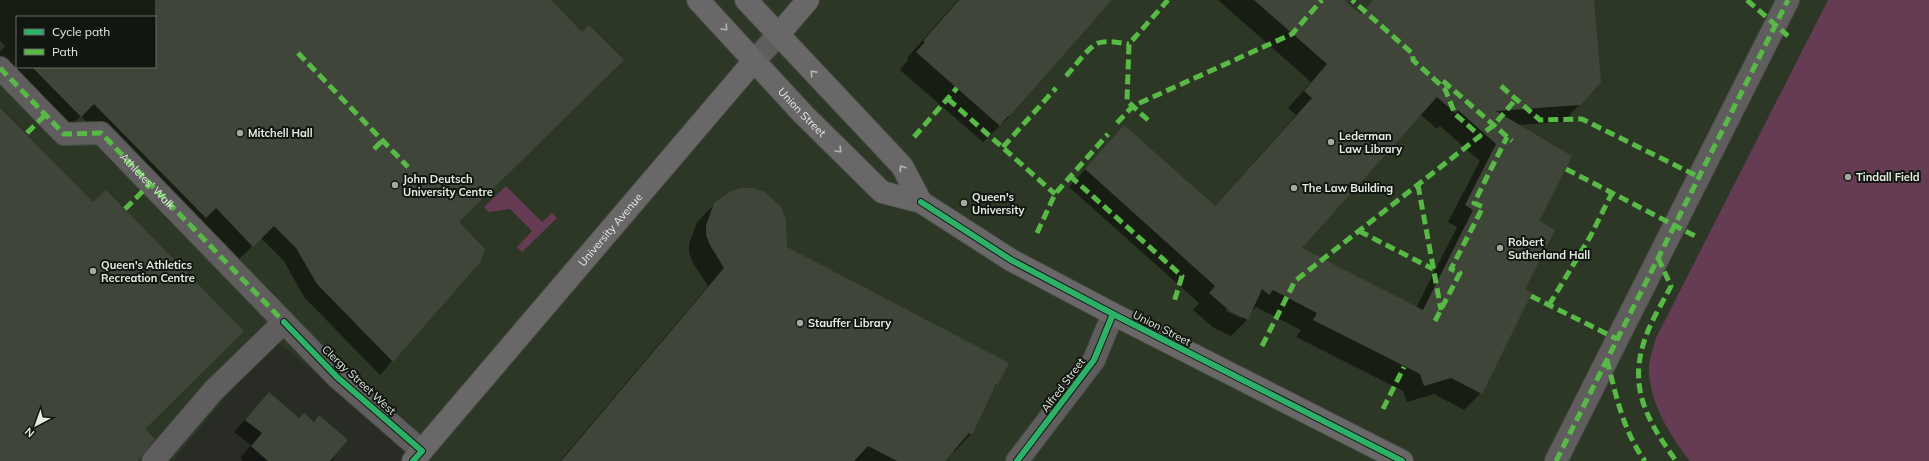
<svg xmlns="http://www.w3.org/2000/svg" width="1929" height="461" viewBox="0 0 1929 461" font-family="Mulish,sans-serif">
<rect width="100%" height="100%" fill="#282c24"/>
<path fill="#2c3725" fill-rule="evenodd" d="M0,0H1929V461H421L274,339L173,461H0ZM17,17H155V67H17Z"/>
<g fill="#653c53">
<path d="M1828,0H1929V461H1690C1670,436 1651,405 1649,372C1648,361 1653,349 1656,338Z"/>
<path d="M506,186L542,222L552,213L557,218L522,252L517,247L532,231L510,209L489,212L484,207Z"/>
</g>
<g fill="#0007" fill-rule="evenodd">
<path d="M0,0H549L457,222L481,260L380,375L304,297L284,261L261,238L239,259L202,221L192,230L81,116L67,129L0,60V51L5,46L0,41ZM17,17H155V67H17Z"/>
<path d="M958,0H1111L1009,117L983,142L900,70L908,60L907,58Z"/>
<path d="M1218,0H1342L1359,15L1373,0H1593L1580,104L1563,122L1517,125L1537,222L1523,290L1481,393L1464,410L1434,394L1407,402L1403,391L1296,337L1301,330L1256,307L1251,312L1248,319L1231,336L1214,328L1193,310L1199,303L1069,187L1124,127L1214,207L1296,115L1288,108L1311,82ZM1420,114L1437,129L1440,126L1480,161L1448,222L1457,227L1416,308L1301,248ZM1226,309L1241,316V318L1226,311Z"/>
<path d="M764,193L780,207L786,248L997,384L992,389L971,434L954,452L953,450L944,461H560L708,286L693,263L689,253V244L697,222L715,204Z"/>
<path d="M269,393L299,419L313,422L320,416L334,455L333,461H243L240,458L251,445L234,432Z"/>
</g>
<g fill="#3f4639" fill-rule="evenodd">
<path d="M155,0H551L582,32L589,25L624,60L459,222L485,249L481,261L393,362L317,284L296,248L274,226L253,247L216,208L206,218L94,104L81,117L32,67H155Z"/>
<path d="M959,0H1112L1009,117L1008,116L1000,126L916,52L925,42L923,41Z"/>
<path d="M1254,0H1344L1360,14L1373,0H1594L1601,82L1581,105L1496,111L1572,156L1539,221L1555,230L1525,289L1532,293L1482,394L1451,378L1424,386L1420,374L1313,320L1317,313L1273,290L1269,295L1262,289L1248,320L1231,312L1209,293L1215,286L1085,169L1124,125L1215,206L1312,98L1304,91L1327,64ZM1437,97L1455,113L1458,110L1496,144L1465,205L1473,210L1423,310L1302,248Z"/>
<path d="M0,108L93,202L106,190L244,331L145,429L155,439L138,461H0Z"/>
<path d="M742,188H754L765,192L781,207L786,219L787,247L1009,363L998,385L996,384L972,435L969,433L945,461H897L868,446L854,461H561L724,268L710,245L706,235V226L714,203L732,190Z"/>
<path d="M269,392L299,418L304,413L314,422L319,415L348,440L330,461H268L251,446L262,433L245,420Z"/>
</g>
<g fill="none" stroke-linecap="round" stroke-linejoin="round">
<defs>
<g id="minor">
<path d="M754,61L778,35"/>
<path d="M0,68L64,134L101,133L337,377L422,451"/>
<path d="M153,461L214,390L284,322"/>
<path d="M1017,461L1094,360L1113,314"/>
<path d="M1556,461L1788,0"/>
</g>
<g id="major">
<path id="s1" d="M698,0L803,114L882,192L921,202L1011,260L1113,314L1402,461"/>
<path d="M746,0L902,166L921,202"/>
<path d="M778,35L808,0"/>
<path id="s2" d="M413,461L754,61"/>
</g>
</defs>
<use href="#minor" stroke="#464a43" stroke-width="24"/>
<use href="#major" stroke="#464a43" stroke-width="24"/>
<use href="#minor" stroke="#5f5d5d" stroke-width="22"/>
<use href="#major" stroke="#696767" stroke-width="22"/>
<g stroke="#58b947" stroke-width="5" stroke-dasharray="10 5" stroke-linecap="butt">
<path d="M1747,0L1788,36"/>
<path d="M298,53L408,167"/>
<path id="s3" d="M0,68L64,134L101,133L284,322"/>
<path d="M1066,76C1074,68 1088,47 1098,43C1107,40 1120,43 1129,44"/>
<path d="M1443,81L1512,141"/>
<path d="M1501,86L1540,120L1582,119L1699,177"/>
<path d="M948,99L1055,194"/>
<path d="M1148,120L1127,101L1129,44L1168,0"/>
<path d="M1117,123L1133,106L1292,34L1322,0"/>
<path d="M1486,131L1494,125L1516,99"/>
<path d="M27,133L45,115"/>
<path d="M914,137L957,88"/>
<path d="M1003,147L1056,88"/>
<path d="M374,149L383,140"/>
<path d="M1566,169L1695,236L1697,233"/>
<path d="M1070,176L1182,276L1174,302"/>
<path d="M1418,185L1441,310"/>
<path d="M125,209L150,184"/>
<path d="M1359,231L1433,269"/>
<path d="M1037,233L1055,194L1108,134"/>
<path d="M1658,258L1671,286C1663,302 1652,319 1646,336C1627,387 1647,420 1676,461"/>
<path d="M1531,296L1617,339"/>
<path d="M1549,305L1590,237L1612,193"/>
<path d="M1435,321L1460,273L1451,269L1483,207L1474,203L1507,137"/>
<path d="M1262,346L1295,281L1480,136L1455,114L1445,89L1413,60V54L1352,0"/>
<path d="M1607,360C1616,395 1623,431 1645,461"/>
<path d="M1383,409L1404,367"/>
<path d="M1556,461L1788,0"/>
</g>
<defs>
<g id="cycleway">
<path d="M921,202L1011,260L1113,314L1402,461"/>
<path d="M284,322L337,377L422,451L413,461"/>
<path d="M1017,461L1094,360L1113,314"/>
</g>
</defs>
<use href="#cycleway" stroke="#121610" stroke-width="8"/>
<use href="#cycleway" stroke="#2db169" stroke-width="6"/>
</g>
<defs><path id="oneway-chevron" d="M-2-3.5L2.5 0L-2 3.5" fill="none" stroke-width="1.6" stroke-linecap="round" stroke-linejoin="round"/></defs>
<g stroke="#b3b6b1">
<use href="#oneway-chevron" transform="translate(725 28) rotate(47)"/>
<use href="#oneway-chevron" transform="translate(813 73) rotate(-132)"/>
<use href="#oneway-chevron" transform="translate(839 150) rotate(45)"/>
<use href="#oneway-chevron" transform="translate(902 168) rotate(-124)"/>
</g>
<g fill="#a3a8a0" stroke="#121610" stroke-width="1.5">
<circle cx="240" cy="133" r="4"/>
<circle cx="1331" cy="142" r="4"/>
<circle cx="1848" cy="177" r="4"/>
<circle cx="395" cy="185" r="4"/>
<circle cx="1294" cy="188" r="4"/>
<circle cx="964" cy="203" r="4"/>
<circle cx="1500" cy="248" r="4"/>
<circle cx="93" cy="271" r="4"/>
<circle cx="800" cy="323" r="4"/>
</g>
<g text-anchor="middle" stroke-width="4" stroke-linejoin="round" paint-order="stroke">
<g font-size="11" fill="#e5ebe2" stroke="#121610">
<text dy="4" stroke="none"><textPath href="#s1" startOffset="153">Union Street</textPath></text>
<text dy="4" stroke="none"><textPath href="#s3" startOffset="196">Athletes’ Walk</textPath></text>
<text dy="4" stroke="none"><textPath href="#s2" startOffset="304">University Avenue</textPath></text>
<text transform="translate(1162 328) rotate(27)" y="4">Union Street</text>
<text transform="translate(359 380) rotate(43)" y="4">Clergy Street West</text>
<text transform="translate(1063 385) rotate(-53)" y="4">Alfred Street</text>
</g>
<g font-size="11" font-weight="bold" fill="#e5ebe2" stroke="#121610" text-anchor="start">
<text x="248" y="137">Mitchell Hall</text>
<text x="1339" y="140">Lederman<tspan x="1339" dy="13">Law Library</tspan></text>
<text x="1856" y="181">Tindall Field</text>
<text x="403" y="183">John Deutsch<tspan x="403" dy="13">University Centre</tspan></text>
<text x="1302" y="192">The Law Building</text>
<text x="972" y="201">Queen's<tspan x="972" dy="13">University</tspan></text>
<text x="1508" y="246">Robert<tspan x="1508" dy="13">Sutherland Hall</tspan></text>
<text x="101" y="269">Queen's Athletics<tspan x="101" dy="13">Recreation Centre</tspan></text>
<text x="808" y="327">Stauffer Library</text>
</g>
</g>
<rect x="16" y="16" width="140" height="52" fill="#121610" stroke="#666b64"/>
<rect x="24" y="29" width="20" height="6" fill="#2db169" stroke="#666b64"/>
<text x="52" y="36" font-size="12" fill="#e5ebe2">Cycle path</text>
<rect x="24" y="49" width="20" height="6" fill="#58b947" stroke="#666b64"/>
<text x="52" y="56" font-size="12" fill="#e5ebe2">Path</text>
<g transform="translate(36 425) rotate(221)" stroke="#121610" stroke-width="3" paint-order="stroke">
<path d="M0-3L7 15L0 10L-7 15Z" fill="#e5ebe2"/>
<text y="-6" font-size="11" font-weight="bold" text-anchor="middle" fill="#e5ebe2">N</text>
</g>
</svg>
